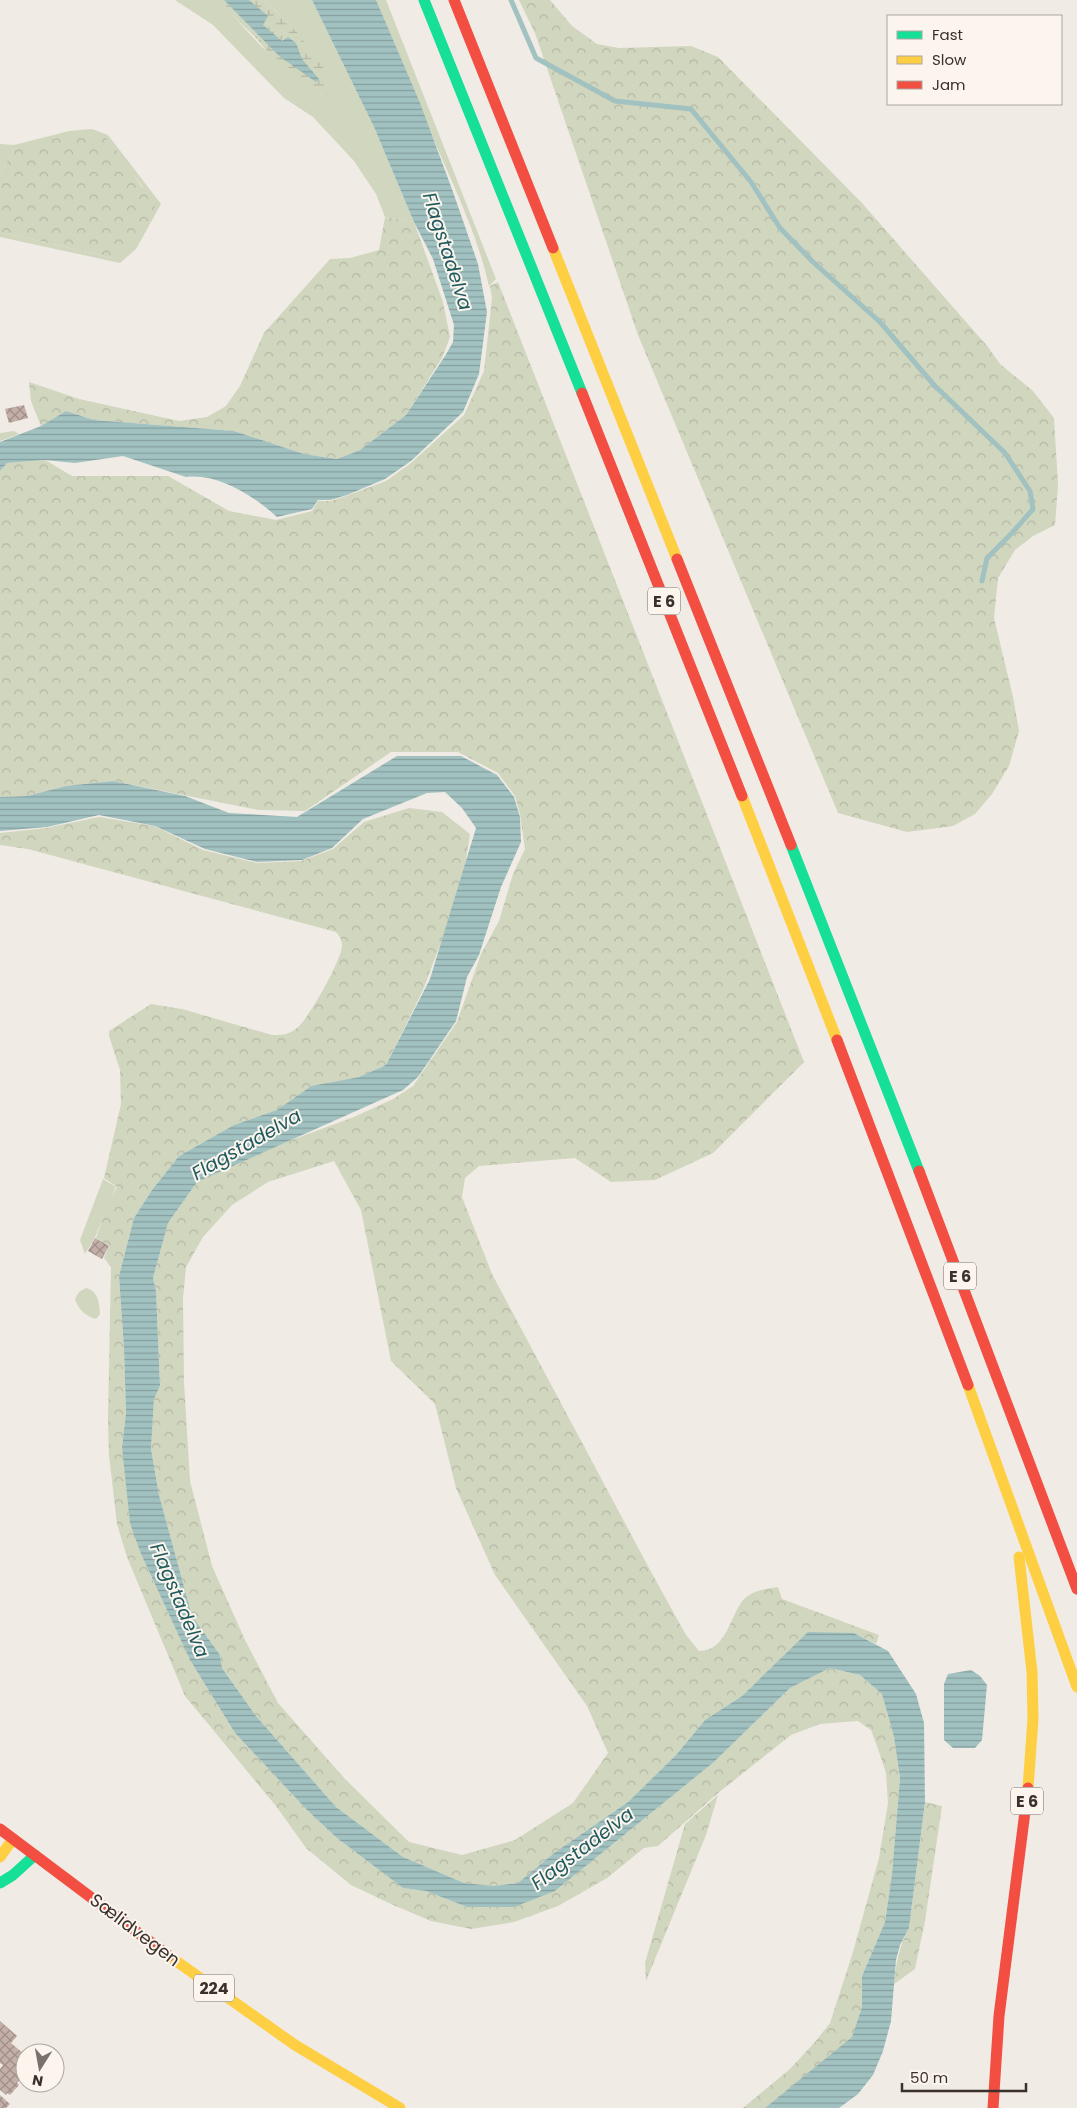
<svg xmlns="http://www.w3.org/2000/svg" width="1077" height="2108" viewBox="0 0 1077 2108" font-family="Poppins,sans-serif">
<defs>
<pattern id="forest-crowns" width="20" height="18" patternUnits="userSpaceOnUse" patternTransform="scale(1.25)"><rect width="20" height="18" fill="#d1d6bf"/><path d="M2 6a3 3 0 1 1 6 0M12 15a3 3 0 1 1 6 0" fill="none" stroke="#b4b8a4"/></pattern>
<pattern id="wetland-marsh" width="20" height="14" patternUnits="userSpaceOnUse" patternTransform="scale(1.25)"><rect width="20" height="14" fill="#d1d6bf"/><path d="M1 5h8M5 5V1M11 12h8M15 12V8" fill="none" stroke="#b4b8a4"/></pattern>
<pattern id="water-rules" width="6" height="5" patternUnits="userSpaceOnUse" patternTransform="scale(1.25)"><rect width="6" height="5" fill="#a1c2c1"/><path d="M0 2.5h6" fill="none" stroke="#849e9d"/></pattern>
<pattern id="building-cross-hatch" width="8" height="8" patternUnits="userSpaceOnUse" patternTransform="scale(1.25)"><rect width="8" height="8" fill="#c3afa7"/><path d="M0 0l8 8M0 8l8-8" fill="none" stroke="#a08f88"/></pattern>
</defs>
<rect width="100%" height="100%" fill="#f0ebe5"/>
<g fill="#d1d6bf">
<path d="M175,0H217C242,22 261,52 290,69L296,31L265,0H312L374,127L414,222L385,217L376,194L354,161L313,117L284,98L213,25Z"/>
<path d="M376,0H386L496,279L489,286C479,242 461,202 443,161C420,108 396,55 376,0Z"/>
<path d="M92,129L108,135L161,204L136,249L120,263L0,237V232L113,258L143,187L105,137L14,150L0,173V144L14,145L69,131Z"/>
<path d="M14,431L19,434L0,441V433Z"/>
<path d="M103,1179L116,1187L95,1237L85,1254L80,1240Z"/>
<path d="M86,1288C98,1291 99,1302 100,1314L96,1319C85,1316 78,1309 75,1299L79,1292Z"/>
</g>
<g fill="url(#forest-crowns)" fill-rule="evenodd">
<path d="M519,0H550L572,26L597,44L619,48L691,46L718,57L861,202L988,347L1000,364L1033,391L1054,418L1058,485L1055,525L1033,536L1015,550L998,578L994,618L1013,697L1019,731L1009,766L992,794L975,814L953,826L907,832L838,813L638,335L535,33Z"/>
<path d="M87,133L105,137L118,152L155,206L147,223L130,248L113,258L0,232V173L14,150L53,139Z"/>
<path d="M385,217L414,222L443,302L450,337L442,358L406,415L360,450L337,459L304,454L234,431L94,420L66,411L41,426L31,401L29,382L79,399L179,421L207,417L226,406L240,386L264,333L330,259L350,258L379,250Z"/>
<path d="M498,282L804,1062L713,1153L655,1180L611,1182L575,1158L479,1166L465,1178L462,1197L492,1274L650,1570L686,1635L699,1651C728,1651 730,1613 745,1598C754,1590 766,1589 778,1587L782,1599L879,1635L876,1644L854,1633H833L759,1680L742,1696L705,1720L676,1755L628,1802L554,1853L518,1883L494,1886L464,1883L403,1857L336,1807L256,1716L222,1668L220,1655L192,1616L159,1495L151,1449L154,1399L160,1386L156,1291L153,1278L168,1223L197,1182L278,1145L354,1117L393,1099L413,1086L457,1022L481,954L499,921L513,874L525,849L520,814L515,796L498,773L458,752H391L305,811L259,810L113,781L66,786L27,796L0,797V471L7,463L45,460L72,476H168L229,511L276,520L312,511L318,501H330L346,496L386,481L411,463L464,415L484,371L492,298L490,286ZM334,1161L361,1210L391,1361L435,1404L456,1488L495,1575L587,1706L608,1753L573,1803L515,1840L462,1855L409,1842L345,1779L278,1703L245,1640L212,1566L190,1481L184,1382L183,1299L186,1267L203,1237L232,1205L268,1182Z"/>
<path d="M409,808L442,812L470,834L465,866L446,929L423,990L386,1065L359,1077L311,1086L277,1110L234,1125L179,1156L152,1190L134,1218L119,1276L124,1349L126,1413L122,1447L141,1554L190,1660L235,1733L307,1810L337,1838L403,1888L426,1891L467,1907L555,1891L714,1762L790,1688L830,1668L860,1675L882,1694L894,1737L900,1778L892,1874L885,1922L862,1976V2007L852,2038L765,2108H743L790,2069L815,2042L830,2023L853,1952L879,1858L888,1803L886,1773L877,1746L871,1730L858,1721L820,1724L791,1735L718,1793L658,1846L644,1848L607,1878L558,1906L514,1922L471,1929L431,1921L391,1904L351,1885L306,1848L276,1806L185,1696L127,1557L117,1524L109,1455L108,1420L111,1267L104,1258L109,1246L96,1238L106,1209L117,1187L104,1178L121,1104L120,1070L109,1036V1031L151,1004L182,1009L272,1035C282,1035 289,1035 297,1028C308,1020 342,959 342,946C342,940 340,937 336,932L28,849L0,845V833L46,828L99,817L154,826L203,850L257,863L301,861L333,849L364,822Z"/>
<path d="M718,1795L706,1835L646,1981L645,1963L685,1824Z"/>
<path d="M925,1802L942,1806L925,1921L915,1969L894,1984C896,1963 899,1947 909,1928Z"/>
</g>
<path fill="url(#wetland-marsh)" d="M217,0H265L296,31L326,71L327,96L274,60L257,39Z"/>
<g fill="url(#water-rules)">
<path d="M224,0H249L268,16L263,25L282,41L288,37L296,43L302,59L319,79L316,82L279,56Z"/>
<path d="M312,0H376L420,103L453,192L478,264L487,312L479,374L463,412L411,461L385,479L347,495L330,500H318L312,509L277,517C254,496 218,473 186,477L123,456L75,463L45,460L7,463L0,471V442L41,426L66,411L94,420L234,431L304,454L337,459L360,450L406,415L445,356L453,342L454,325L433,259L414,222L374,127Z"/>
<path d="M397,756H461L497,775L514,797L520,817L521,842L501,887L479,955L467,977L456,1021L418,1077L403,1090L197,1182L168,1223L153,1278L156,1291L160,1386L154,1399L151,1449L159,1495L192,1616L220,1655L222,1668L256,1716L336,1807L403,1857L464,1883L494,1886L518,1883L554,1853L628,1802L676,1755L705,1720L742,1696L808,1632L854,1633L888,1651L916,1694L924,1723L925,1802L909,1928L900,1945L896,1960L891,2021L883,2051L873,2075L858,2094L839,2108H765L852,2037L862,2007V1976L885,1922L892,1874L900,1778L894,1737L882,1694L860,1675L830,1668L790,1688L714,1762L555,1891L514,1907H467L426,1891L403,1888L337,1838L307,1810L235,1733L190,1660L141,1554L130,1523L122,1447L126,1413L124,1349L119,1276L134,1218L152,1190L179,1156L234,1125L277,1110L311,1086L359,1077L386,1065L430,979L476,828L462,808L445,792L427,793L363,819L332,848L302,860L257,862L205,849L155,826L99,815L47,827L0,831V797L27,796L66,786L113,781L185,796L229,813L297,817Z"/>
<path d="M971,1670L980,1676L987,1685L982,1740L975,1748H953L944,1740V1684L948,1674Z"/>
</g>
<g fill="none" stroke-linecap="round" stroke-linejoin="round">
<path stroke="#a1c2c1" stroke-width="5" d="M511,0L536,58L615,101L691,109L751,182L780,228L813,262L880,322L934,385L1005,453L1030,491L1033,509L1012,533L987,558L982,581"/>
</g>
<g fill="url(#building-cross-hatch)">
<path d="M24,405L28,418L9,423L5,409Z"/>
<path d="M95,1238L109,1246L102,1259L88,1251Z"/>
<path d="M0,2021L17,2036L11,2043L25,2055V2074L17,2083L19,2085L10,2095L7,2093L6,2095L0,2090V2069L3,2065L0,2063Z"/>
<path d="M0,2095L10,2104L6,2108H0Z"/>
</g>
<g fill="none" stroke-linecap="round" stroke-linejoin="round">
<g stroke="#16e098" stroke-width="11">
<path d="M424,0L582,393"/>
<path d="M791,845L919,1171"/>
<path d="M0,1883L13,1875L35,1855"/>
</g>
<g stroke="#ffcf43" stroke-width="11">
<path d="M553,248L677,559"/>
<path d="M742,796L837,1040"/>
<path d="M968,1385L1077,1687"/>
<path d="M1019,1557L1032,1672L1033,1719L1028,1788"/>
<path d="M0,1857L13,1839"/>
<path d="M169,1956L295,2045L400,2108"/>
</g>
<g stroke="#f24e42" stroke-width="11">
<path d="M454,0L553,248"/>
<path d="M582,393L742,796"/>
<path d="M677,559L791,845"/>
<path d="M837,1040L968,1385"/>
<path d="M919,1171L1077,1589"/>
<path d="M0,1829L169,1956"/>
<path d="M993,2108L999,2016L1028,1788"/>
</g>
</g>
<g text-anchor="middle" stroke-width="4" stroke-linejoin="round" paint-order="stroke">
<g fill="#fbf5ee" stroke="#756b66" stroke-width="1">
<rect x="648" y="587.5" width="32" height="27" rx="4"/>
<rect x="944" y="1262.5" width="32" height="27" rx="4"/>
<rect x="1011" y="1787.5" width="32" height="27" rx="4"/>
<rect x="194" y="1974.5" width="40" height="27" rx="4"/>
</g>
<g font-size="16" font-weight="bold" fill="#3b302b">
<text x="664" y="607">E 6</text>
<text x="960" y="1282">E 6</text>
<text x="1027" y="1807">E 6</text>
<text x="214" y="1994">224</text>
</g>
<g font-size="18" fill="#3b302b" stroke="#fbf5ee">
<text transform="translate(135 1930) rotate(37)" y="6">Sælidvegen</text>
</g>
<g font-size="19" font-style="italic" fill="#1f5a5e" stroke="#fbf5ee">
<text transform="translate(448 251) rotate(72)" y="7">Flagstadelva</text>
<text transform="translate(246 1144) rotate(-30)" y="7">Flagstadelva</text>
<text transform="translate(180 1600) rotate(67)" y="7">Flagstadelva</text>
<text transform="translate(582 1848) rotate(-37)" y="7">Flagstadelva</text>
</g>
</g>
<rect x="887" y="15" width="175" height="90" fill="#fbf5ee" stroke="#aea6a0"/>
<rect x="897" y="31" width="25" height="8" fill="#16e098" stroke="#aea6a0"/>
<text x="932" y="40" font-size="15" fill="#3b302b">Fast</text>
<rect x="897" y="56" width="25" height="8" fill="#ffcf43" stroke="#aea6a0"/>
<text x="932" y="65" font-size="15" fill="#3b302b">Slow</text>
<rect x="897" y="81" width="25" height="8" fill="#f24e42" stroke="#aea6a0"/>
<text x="932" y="90" font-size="15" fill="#3b302b">Jam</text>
<g transform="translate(40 2068) rotate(191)"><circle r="24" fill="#fbf5ee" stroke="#aea6a0"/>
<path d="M0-4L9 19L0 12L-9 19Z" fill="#7a716c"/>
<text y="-8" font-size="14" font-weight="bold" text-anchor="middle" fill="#3b302b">N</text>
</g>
<path d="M902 2083v8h124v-8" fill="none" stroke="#3b302b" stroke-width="2.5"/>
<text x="910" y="2083" font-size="15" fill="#3b302b" stroke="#fbf5ee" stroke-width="4" paint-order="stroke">50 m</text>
</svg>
